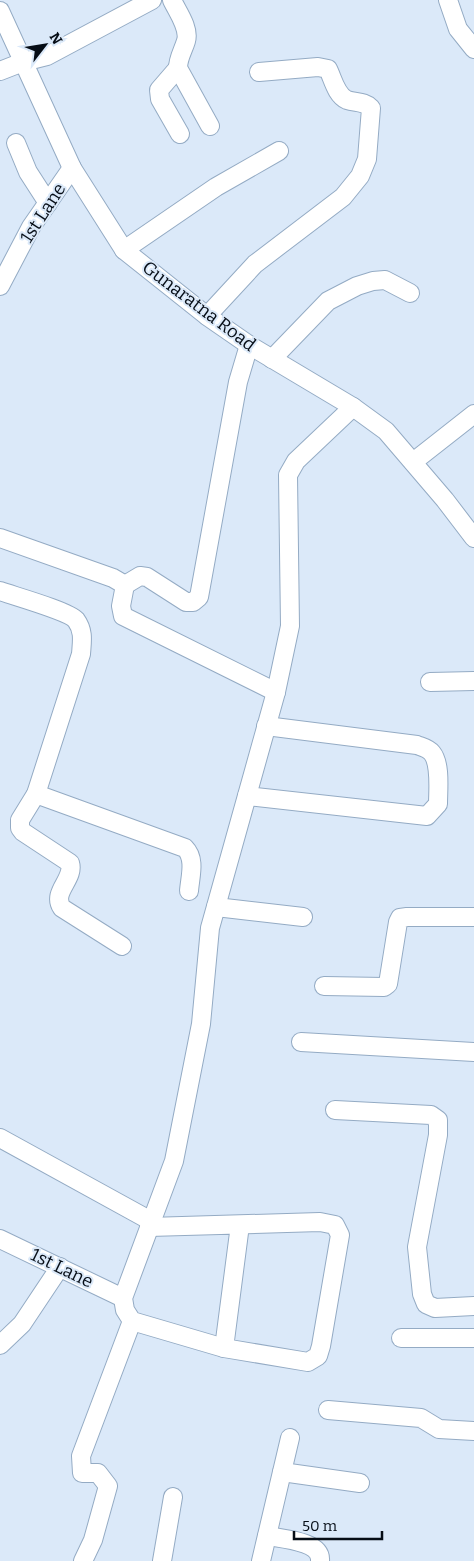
<svg xmlns="http://www.w3.org/2000/svg" width="474" height="1561" viewBox="0 0 474 1561" font-family="Bitter,serif">
<rect width="100%" height="100%" fill="#dbe9f9"/>
<g fill="none" stroke-linecap="round" stroke-linejoin="round">
<defs>
<g id="minor">
<path d="M172,0C177,11 190,28 186,41C183,51 178,58 178,68L210,126"/>
<path d="M448,0L458,29L474,49"/>
<path d="M0,11L72,168L124,250L207,316L249,345L353,407L386,431L445,500L474,538"/>
<path d="M178,68L159,90L160,99L180,134"/>
<path d="M0,71L23,62L47,56L152,0"/>
<path d="M16,143L28,172L48,203"/>
<path d="M124,250L216,187L279,151"/>
<path d="M0,286L31,227L72,168"/>
<path d="M207,316L255,264L343,197L360,176L367,159L371,108C364,101 356,103 347,100C336,95 333,79 328,69L318,67L259,72"/>
<path d="M272,359L328,301L357,286L373,281L385,280L410,293"/>
<path d="M413,462L474,414"/>
<path d="M0,538L113,578L125,585L121,606L123,616L276,692"/>
<path d="M125,585L140,576L147,577L186,602H193L199,597L238,382L249,345"/>
<path d="M0,591C14,596 68,611 76,620C84,631 82,641 81,654L36,794L20,820V828L23,832L70,863C75,879 51,892 62,908L122,946"/>
<path d="M430,682L474,681"/>
<path d="M36,794L185,848C196,859 190,877 189,891"/>
<path d="M247,796L427,816L438,804C438,790 441,764 432,753C428,748 422,747 417,745L266,726"/>
<path d="M216,907L303,917"/>
<path d="M324,986L384,987L388,984L398,922L400,918L407,917H474"/>
<path d="M301,1042L474,1052"/>
<path d="M335,1110L431,1115L438,1120V1135L417,1247L422,1294L426,1304L435,1308L474,1306"/>
<path d="M0,1138L151,1221"/>
<path d="M149,1227L320,1222L335,1225L340,1235L321,1346L318,1356L308,1362L224,1348L240,1225"/>
<path d="M0,1239L123,1298"/>
<path d="M401,1338H474"/>
<path d="M0,1345L22,1324L60,1267"/>
<path d="M224,1348L132,1321L125,1310L123,1298L174,1161L201,1024L210,928L276,692L290,626L288,475L296,461L353,407"/>
<path d="M328,1410L421,1418L439,1429L474,1431"/>
<path d="M282,1472L360,1483"/>
<path d="M267,1536C282,1539 322,1541 320,1561"/>
<path d="M83,1561L93,1540L108,1486L98,1473H82L81,1456L132,1321"/>
<path d="M162,1561L173,1497"/>
<path d="M261,1561L290,1438"/>
</g>
</defs>
<use href="#minor" stroke="#94abc4" stroke-width="20"/>
<use href="#minor" stroke="#fff" stroke-width="18"/>
</g>
<g text-anchor="middle" stroke-width="4" stroke-linejoin="round" paint-order="stroke">
<g font-size="18" fill="#060d16" stroke="#dbe9f9">
<text transform="translate(43 213) rotate(-57)" y="6">1st Lane</text>
<text transform="translate(199 306) rotate(37)" y="6">Gunaratna Road</text>
<text transform="translate(62 1268) rotate(26)" y="6">1st Lane</text>
</g>
</g>
<g transform="translate(45 45) rotate(59)" stroke="#dbe9f9" stroke-width="4" paint-order="stroke">
<path d="M0-4L9 19L0 12L-9 19Z" fill="#060d16"/>
<text y="-8" font-size="14" font-weight="bold" text-anchor="middle" fill="#060d16">N</text>
</g>
<path d="M294 1531v8h88v-8" fill="none" stroke="#060d16" stroke-width="2.5"/>
<text x="302" y="1531" font-size="15" fill="#060d16" stroke="#dbe9f9" stroke-width="4" paint-order="stroke">50 m</text>
</svg>
